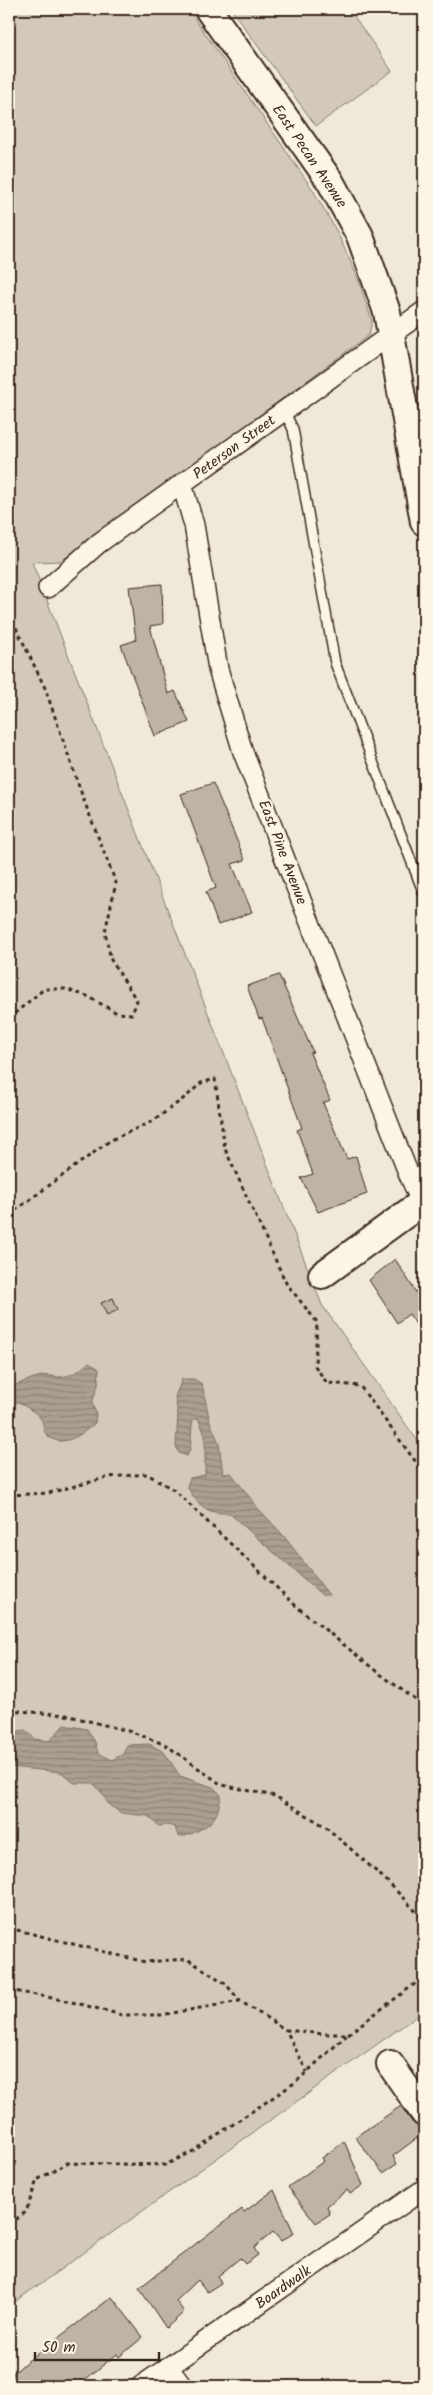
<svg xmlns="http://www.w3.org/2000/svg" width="433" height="2395" viewBox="0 0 433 2395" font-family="Kalam,sans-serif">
<defs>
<pattern id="water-rules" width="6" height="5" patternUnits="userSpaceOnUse" patternTransform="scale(1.25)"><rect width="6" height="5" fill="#aaa091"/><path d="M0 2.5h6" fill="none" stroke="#8c8376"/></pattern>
</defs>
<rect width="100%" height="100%" fill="#f0e9d9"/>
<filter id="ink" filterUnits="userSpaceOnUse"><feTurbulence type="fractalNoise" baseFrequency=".02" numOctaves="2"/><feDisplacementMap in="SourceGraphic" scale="10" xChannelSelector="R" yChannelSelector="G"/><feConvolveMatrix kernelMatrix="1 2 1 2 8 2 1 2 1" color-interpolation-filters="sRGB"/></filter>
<g filter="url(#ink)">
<g fill="#d2c9ba" stroke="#867a6c">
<path d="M9,9H188L313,190L337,232L358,278L372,321L369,335L61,561L32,562L322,1305L424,1450V2011L9,2306Z"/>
<path d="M231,9H349L392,71L316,126Z"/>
</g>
<g fill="url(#water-rules)" stroke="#7e7163">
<path d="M89,1362L99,1369L98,1385L92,1403L96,1414L95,1423C84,1433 61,1451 46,1434C43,1430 44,1423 41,1419C38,1413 25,1407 19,1402L9,1403V1387C21,1384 30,1378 42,1376C47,1375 53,1376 58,1377C71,1377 81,1370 89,1362Z"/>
<path d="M182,1379H194L202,1384L210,1422L219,1443L223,1474L231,1473L257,1507L283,1535L329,1595H322L229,1513C206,1514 198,1506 187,1486L190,1478L205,1475V1435L198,1418L193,1420C190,1433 193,1446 187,1456L179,1453L176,1446L178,1415L175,1397Z"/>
<path d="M64,1725L87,1729L95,1742L98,1753L112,1760L123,1754L127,1745L149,1744L164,1752L180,1776L213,1787L221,1795C218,1817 214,1823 193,1833C187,1835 185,1837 178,1836L175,1827L167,1825L159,1826L148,1816L121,1813L109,1805L102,1793L93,1783H74L61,1772L9,1767V1730L12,1732L25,1730L35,1739L49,1741Z"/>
</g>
<g fill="#beb3a4" stroke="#3b2a1e">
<path d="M162,584L163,624L150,626L168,694L175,691L189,722L155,736L121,645L136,640L129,587Z"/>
<path d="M213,783L245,860L232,864L252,912L218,925L206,892L216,888L181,794Z"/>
<path d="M279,975L313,1052L310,1053L330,1100L323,1103L347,1159L356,1156L367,1194L318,1212L301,1178L313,1174L297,1130L302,1128L262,1018L259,1019L247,986Z"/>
<path d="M395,1259L424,1305V1336L409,1314L397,1323L369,1280Z"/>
<path d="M113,1298L118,1310L107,1315L101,1303Z"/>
<path d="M401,2106L412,2122L417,2126L424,2128V2148L417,2138L393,2156L397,2164L383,2173L355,2137Z"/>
<path d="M344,2141L363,2185L350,2194L347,2190L327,2206L330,2214L316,2223L288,2187L324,2161L322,2158Z"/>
<path d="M274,2190L294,2233L281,2241L273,2232L254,2248L258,2255L245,2264L240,2258L218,2276L221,2283L207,2292L198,2280L176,2301L184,2312L166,2328L139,2288L216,2228L242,2209L244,2212Z"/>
<path d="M112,2297L143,2337L119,2357L117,2354L77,2386H9V2377L25,2363Z"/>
</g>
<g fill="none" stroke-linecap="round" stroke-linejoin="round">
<defs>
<path id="lane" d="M284,411L293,429L335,663L424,894"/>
<g id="street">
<path d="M182,484L194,525L218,669L243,752L409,1175L424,1208"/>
<path d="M48,588L99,543L424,311"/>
<path d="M168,2367L182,2386"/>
<path d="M141,2386L424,2189"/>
</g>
<g id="secondary">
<path d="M208,9L330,181L360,236L387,312L424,522"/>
<path d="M322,1275L424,1201"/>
<path d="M390,2064L424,2113"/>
</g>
</defs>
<use href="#lane" stroke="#3b2a1e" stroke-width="12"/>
<use href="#street" stroke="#3b2a1e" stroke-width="22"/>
<use href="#secondary" stroke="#3b2a1e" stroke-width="30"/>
<g stroke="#3b2a1e" stroke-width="3" stroke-dasharray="4 4" stroke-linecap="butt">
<path d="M9,613L45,688L83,798L116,883L105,932L111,960L137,1001L132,1014L117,1013L87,996L65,989H44L9,1018"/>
<path d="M9,1215L111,1140L153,1121L187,1096L201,1083L215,1079L225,1149L286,1283L317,1322L315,1366L327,1383L360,1386L424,1473"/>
<path d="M9,1495L49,1493L109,1477L147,1474L174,1490L296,1606L376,1671L424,1706"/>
<path d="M9,1710L66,1715L132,1732L166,1745L222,1785L275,1796L326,1827L388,1882L424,1920"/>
<path d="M9,1928L145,1962L187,1959L225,1983L240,2001"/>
<path d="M9,1990L68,2001L122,2015H161L240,2001L286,2030"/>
<path d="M348,2034L424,1977"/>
<path d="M9,2224L26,2212L37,2180L67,2163L165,2165L190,2153L296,2082L348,2034H324L286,2030L307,2072"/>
</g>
<use href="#lane" stroke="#fcf5e5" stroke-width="9"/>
<use href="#street" stroke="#fcf5e5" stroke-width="19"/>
<use href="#secondary" stroke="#fcf5e5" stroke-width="26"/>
</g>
</g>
<g text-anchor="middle" stroke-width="4" stroke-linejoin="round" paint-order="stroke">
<g font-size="15" fill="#3b2a1e" stroke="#fcf5e5">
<text transform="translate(310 156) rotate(56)" y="5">East Pecan Avenue</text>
<text transform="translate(234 447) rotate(-36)" y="5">Peterson Street</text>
<text transform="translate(283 852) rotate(69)" y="5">East Pine Avenue</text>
<text transform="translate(283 2287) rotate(-35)" y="5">Boardwalk</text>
</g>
</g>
<rect width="433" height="2395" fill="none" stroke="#fcf5e5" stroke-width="30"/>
<rect x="15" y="15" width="403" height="2365" fill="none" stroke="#3b2a1e" stroke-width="2" filter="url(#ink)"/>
<path d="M35 2352v8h124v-8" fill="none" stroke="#3b2a1e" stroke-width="2.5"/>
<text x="42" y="2352" font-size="15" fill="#3b2a1e" stroke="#fcf5e5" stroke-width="4" paint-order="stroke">50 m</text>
</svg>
